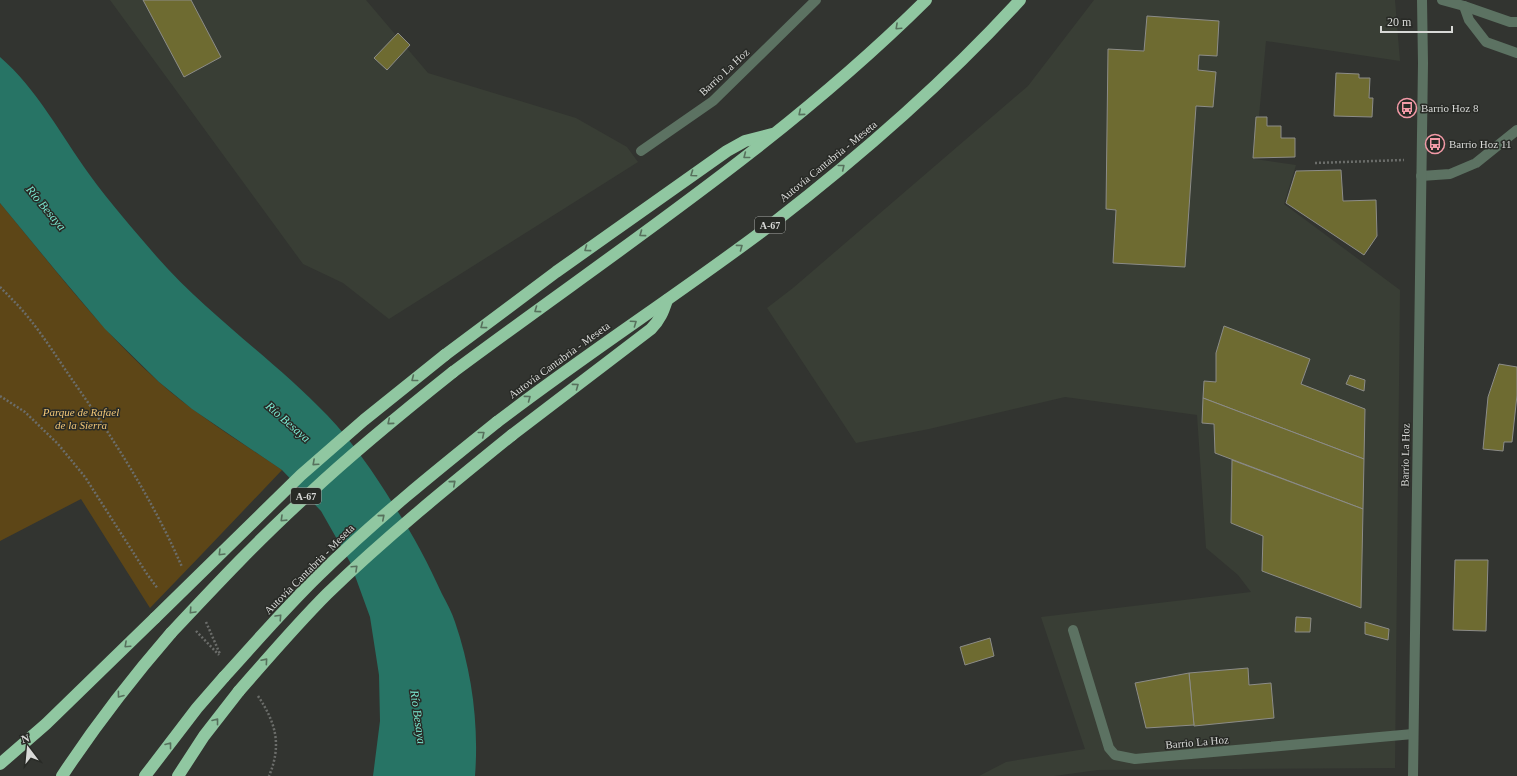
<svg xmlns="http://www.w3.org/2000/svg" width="1517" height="776" viewBox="0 0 1517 776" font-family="'Times New Roman',serif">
<rect width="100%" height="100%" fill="#323430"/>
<g fill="#393e35">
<path d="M110,0H366L428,73L576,118L627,147L638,162L389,319L343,283L303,264Z"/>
<path d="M1094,0H1395L1400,61L1266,41L1255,159L1296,165L1284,204L1400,290L1395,768L1098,770L1054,776H979L1006,762L1085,749L1041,617L1251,592L1238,575L1206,548L1197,415L1065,397L929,429L856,443L767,308L793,288L1028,86Z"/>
</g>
<path fill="#5d4617" d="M0,203C51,264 99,329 159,382C196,415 241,442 282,470L202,554L150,608L81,499L0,541Z"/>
<path fill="#277465" d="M0,57C37,89 61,135 89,174C110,203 134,230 157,257C208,315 273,359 327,415C352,441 374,473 393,504C412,533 428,563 442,594C447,603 452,613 455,622C472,672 479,724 475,776H373L380,721L379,675L370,617L350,562L321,511L282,470L192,409L159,382L105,329L56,271L0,203Z"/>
<g fill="#6e6b31" stroke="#8c8c88">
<path d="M143,0H191L221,57L184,77Z"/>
<path d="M1147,16L1219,21L1217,56L1199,55L1198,70L1216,72L1213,107L1196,106L1185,267L1113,263L1116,210L1106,209L1108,49L1144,51Z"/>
<path d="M398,33L410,45L387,70L374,58Z"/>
<path d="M1336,73L1359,74V78H1370L1369,98H1373L1372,117L1334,116Z"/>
<path d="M1256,117H1267V126H1281V138H1295V157L1253,158Z"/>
<path d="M1341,170L1343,201L1376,200L1377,236L1364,255L1286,203L1296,171Z"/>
<path d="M1224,326L1310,359L1301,384L1365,409L1364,459L1203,398L1204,381L1216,382V353Z"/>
<path d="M1499,364L1517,367V395L1512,442H1504L1503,451L1483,449L1488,397Z"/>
<path d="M1350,375L1365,380L1364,391L1346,384Z"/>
<path d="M1203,398L1364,459L1363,509L1215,453L1214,424L1202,423Z"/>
<path d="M1232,460L1363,509L1361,608L1262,571L1263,536L1231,523Z"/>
<path d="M1455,560H1488L1486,631L1453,630Z"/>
<path d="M1296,617L1311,618L1310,632H1295Z"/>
<path d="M1365,622L1389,629L1388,640L1365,634Z"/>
<path d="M990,638L994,656L965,665L960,647Z"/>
<path d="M1248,668L1249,685L1271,683L1274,718L1194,726L1189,673Z"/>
<path d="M1189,673L1194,725L1146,728L1135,683Z"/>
</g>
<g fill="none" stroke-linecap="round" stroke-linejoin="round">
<g stroke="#6b6d6a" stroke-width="2.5" stroke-dasharray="2 2" stroke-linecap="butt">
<path d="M1315,163L1404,160"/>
<path d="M0,287C8,295 16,303 23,311C41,332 56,356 71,378C113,438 153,500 182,567"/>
<path d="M0,396L25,412L58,444L85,477L147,574L158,589"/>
<path d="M206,622L220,654"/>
<path d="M196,631L219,655"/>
<path d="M258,696C276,723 282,745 269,776"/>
</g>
<g stroke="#5c7262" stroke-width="10">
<path d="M1442,0L1464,6L1510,22H1517"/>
<path d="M1464,6L1469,20L1486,42L1517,53"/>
<path d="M641,151L713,101L816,0"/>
<path d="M1421,176L1450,174L1476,163L1517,130"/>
<path d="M1073,630L1109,748L1115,755L1135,759L1413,734"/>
<path d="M1413,776L1423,63L1422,0"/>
</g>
<g stroke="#90c7a1" stroke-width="12">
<path d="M445,355L556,272L727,151L745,141L772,134"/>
<path d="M453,372C614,252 783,142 926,0"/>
<path d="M497,422C587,353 682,292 772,224C860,156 945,82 1020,0"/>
<path d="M512,435L651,329C660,320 663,312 667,300"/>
<path d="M0,764L46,724L155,618"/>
<path d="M62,776C95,726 132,678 171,633"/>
<path d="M145,776L197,708L224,677"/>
<path d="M178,776L204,736L239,691"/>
</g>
<g stroke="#90c7a1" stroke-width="12">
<path d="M155,618L301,475L364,420L445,355"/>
<path d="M171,633C216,585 261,537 310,493C356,450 404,411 453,372"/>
<path d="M224,677C255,643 286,607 319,575C375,520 436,471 497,422"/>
<path d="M239,691C268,658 296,625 327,594C386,537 449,486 512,435"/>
</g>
</g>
<defs><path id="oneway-chevron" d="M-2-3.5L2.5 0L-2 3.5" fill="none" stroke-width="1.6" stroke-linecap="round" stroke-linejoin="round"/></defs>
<g stroke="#57715d">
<use href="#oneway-chevron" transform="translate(898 27) rotate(137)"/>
<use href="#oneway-chevron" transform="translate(801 113) rotate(140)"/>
<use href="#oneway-chevron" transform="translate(746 156) rotate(142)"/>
<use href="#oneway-chevron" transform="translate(842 167) rotate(-39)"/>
<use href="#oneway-chevron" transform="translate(693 174) rotate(145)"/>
<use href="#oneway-chevron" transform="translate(642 234) rotate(144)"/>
<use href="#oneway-chevron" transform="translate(740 247) rotate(-36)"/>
<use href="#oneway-chevron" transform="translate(587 249) rotate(144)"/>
<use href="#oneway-chevron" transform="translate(537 310) rotate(144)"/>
<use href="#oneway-chevron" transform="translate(634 323) rotate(-35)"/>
<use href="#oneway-chevron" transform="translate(483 326) rotate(143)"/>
<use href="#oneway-chevron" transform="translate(414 379) rotate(142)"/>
<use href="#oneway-chevron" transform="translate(576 386) rotate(-36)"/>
<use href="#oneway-chevron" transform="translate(528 398) rotate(-37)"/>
<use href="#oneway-chevron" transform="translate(390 422) rotate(140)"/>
<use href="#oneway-chevron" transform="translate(482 434) rotate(-39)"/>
<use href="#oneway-chevron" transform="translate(315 463) rotate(138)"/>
<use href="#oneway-chevron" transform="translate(453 483) rotate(-41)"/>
<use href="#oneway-chevron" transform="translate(382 517) rotate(-41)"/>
<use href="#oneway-chevron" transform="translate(283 519) rotate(136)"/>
<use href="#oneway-chevron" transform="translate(221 553) rotate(135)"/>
<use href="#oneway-chevron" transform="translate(355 568) rotate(-43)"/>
<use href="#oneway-chevron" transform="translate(192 611) rotate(133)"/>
<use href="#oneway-chevron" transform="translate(279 617) rotate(-47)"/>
<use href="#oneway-chevron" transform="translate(127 645) rotate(137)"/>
<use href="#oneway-chevron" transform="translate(265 661) rotate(-49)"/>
<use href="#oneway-chevron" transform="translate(120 695) rotate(127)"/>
<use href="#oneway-chevron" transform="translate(216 721) rotate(-52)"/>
<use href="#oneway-chevron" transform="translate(169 745) rotate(-52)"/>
</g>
<defs>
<symbol id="bus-ring" viewBox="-11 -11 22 22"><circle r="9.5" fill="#282a26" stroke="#f39aa7" stroke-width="1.5"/><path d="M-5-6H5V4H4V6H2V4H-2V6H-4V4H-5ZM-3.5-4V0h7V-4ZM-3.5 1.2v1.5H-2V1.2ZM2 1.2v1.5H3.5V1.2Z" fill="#f39aa7"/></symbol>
</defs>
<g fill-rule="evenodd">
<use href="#bus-ring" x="1396" y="97" width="22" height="22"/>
<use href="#bus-ring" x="1424" y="133" width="22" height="22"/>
</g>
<g text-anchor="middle" stroke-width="3" stroke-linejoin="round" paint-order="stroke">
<g fill="#282a26" stroke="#a3a4a2" stroke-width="1">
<rect x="755" y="217" width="30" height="16" rx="3"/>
<rect x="291" y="488" width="30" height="16" rx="3"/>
</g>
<g font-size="10" font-weight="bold" fill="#d8d9d7">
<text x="770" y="229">A-67</text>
<text x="306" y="500">A-67</text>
</g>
<g font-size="11" fill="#d8d9d7" stroke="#282a26">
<text transform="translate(724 72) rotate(-43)" y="4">Barrio La Hoz</text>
<text transform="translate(828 161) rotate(-39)" y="4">Autovía Cantabria - Meseta</text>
<text transform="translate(559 360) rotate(-36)" y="4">Autovía Cantabria - Meseta</text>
<text transform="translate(1405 455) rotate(-89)" y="4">Barrio La Hoz</text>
<text transform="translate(309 569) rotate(-45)" y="4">Autovía Cantabria - Meseta</text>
<text transform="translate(1197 742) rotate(-5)" y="4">Barrio La Hoz</text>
</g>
<g font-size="11" fill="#d8d9d7" stroke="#282a26" text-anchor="start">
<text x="1421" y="112">Barrio Hoz 8</text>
<text x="1449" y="148">Barrio Hoz 11</text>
</g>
<g font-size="11" font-style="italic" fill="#f1c677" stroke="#282a26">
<text x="81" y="416">Parque de Rafael<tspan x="81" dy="13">de la Sierra</tspan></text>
</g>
<g font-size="12" font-style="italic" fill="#7ae9d1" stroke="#282a26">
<text transform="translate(46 208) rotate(50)" y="4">Río Besaya</text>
<text transform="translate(288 422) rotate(41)" y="4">Río Besaya</text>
<text transform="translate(418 717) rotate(82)" y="4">Río Besaya</text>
</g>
</g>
<g transform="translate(28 748) rotate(344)" stroke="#282a26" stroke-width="3" paint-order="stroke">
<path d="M0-3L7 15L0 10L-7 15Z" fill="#d8d9d7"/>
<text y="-6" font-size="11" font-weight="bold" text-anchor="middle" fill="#d8d9d7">N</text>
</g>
<path d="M1381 26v6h71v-6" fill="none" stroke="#d8d9d7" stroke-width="2"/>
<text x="1387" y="26" font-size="12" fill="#d8d9d7" stroke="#282a26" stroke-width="3" paint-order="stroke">20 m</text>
</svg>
